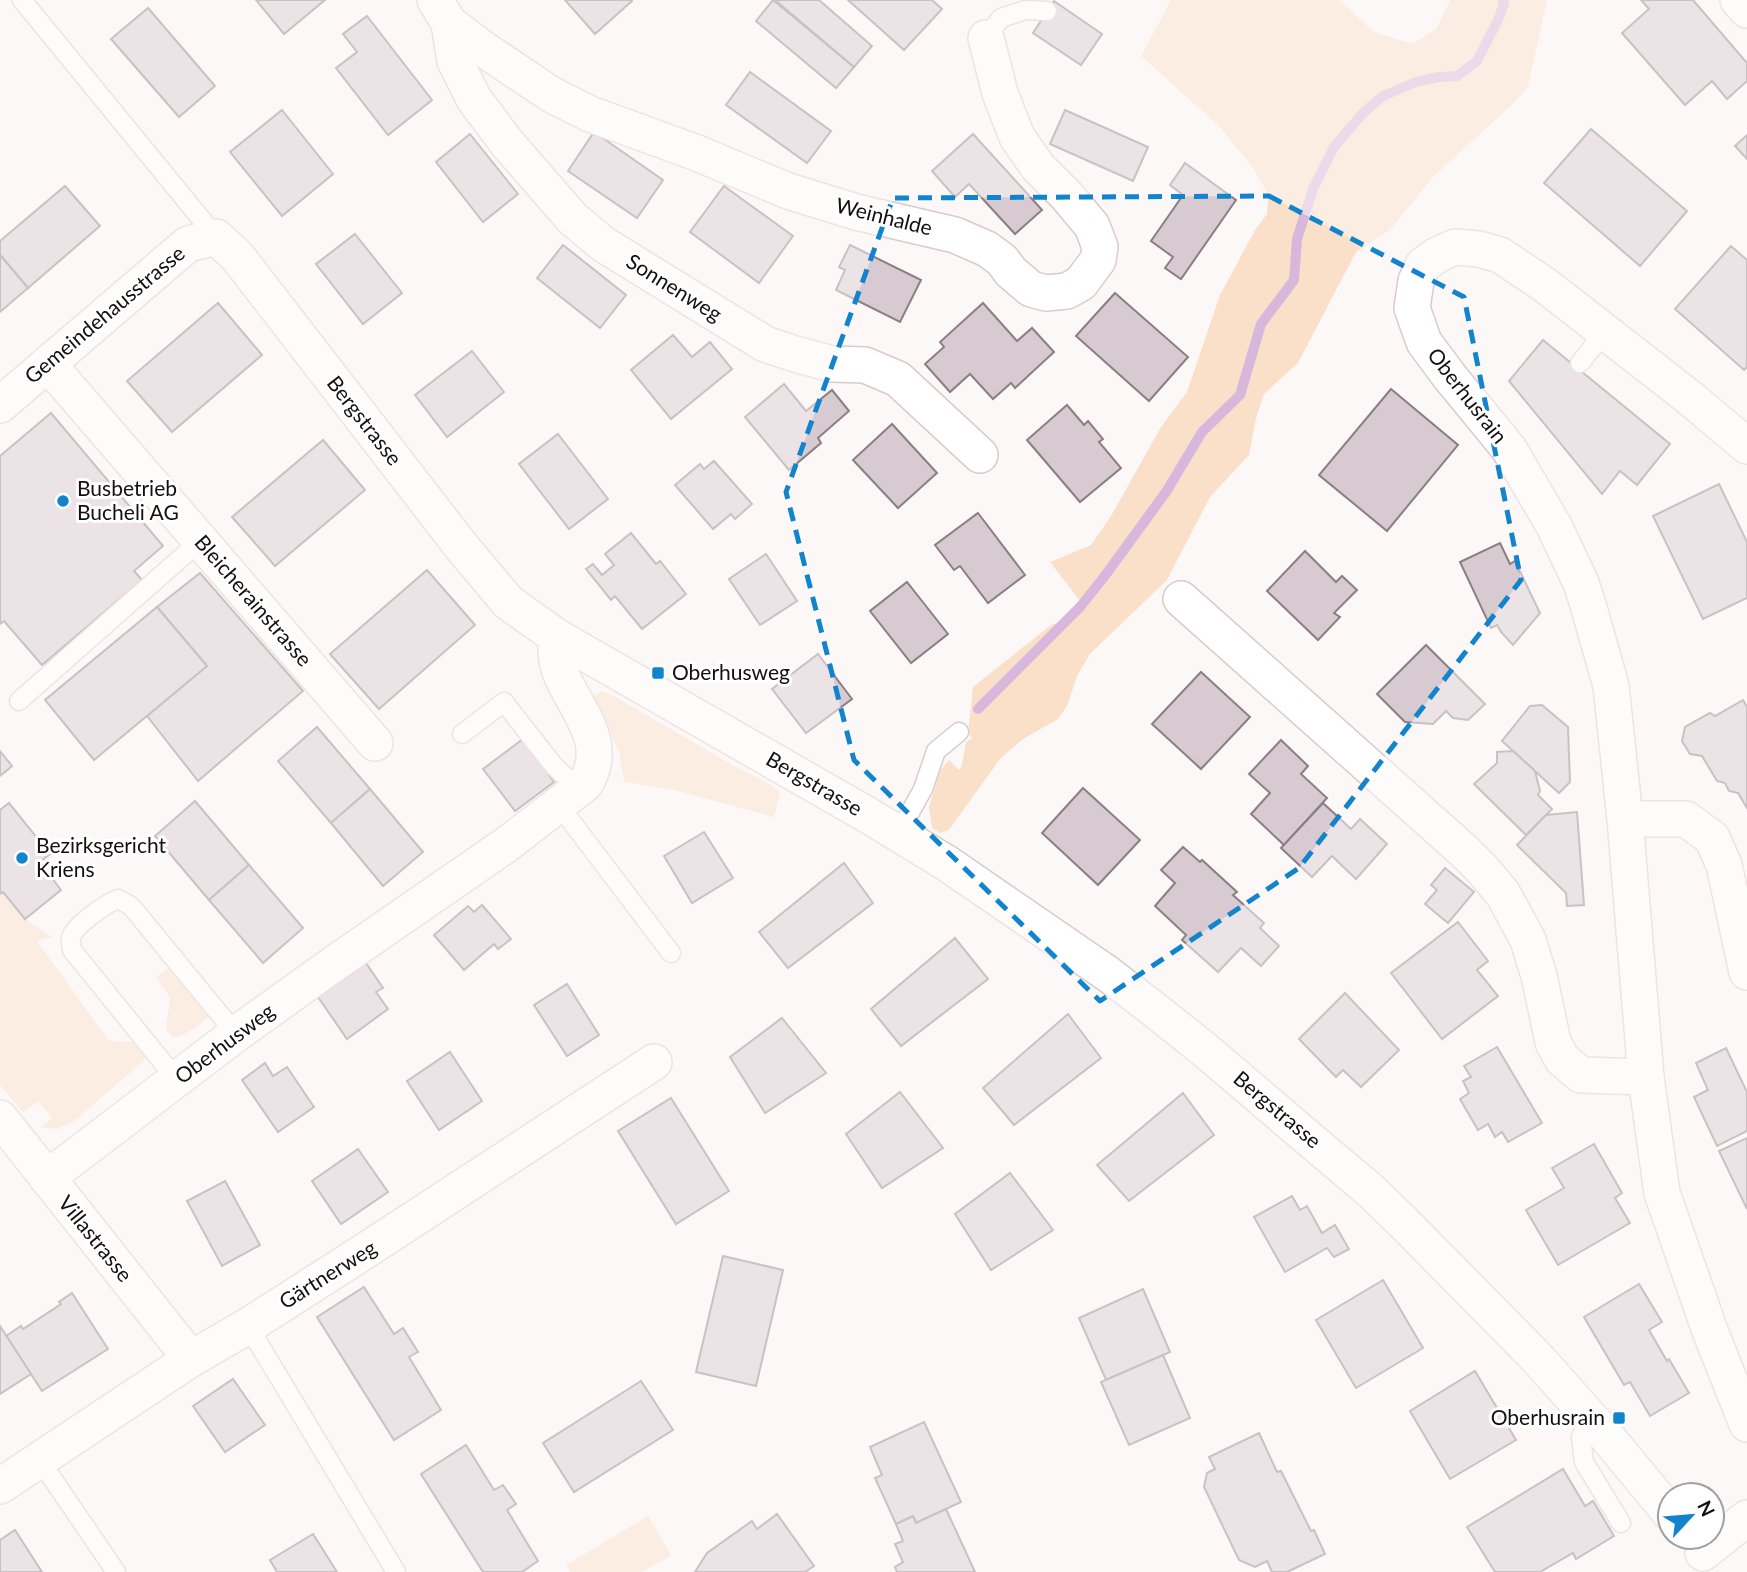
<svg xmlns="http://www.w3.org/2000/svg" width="1747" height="1572" viewBox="0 0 1747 1572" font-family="Lato,sans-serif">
<rect width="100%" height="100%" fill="#fdf8f8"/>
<g fill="#fae0c9">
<path d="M1171,0H1339L1374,32L1413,44L1437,28L1450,0H1547L1528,86L1518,99L1433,177L1390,230L1356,252L1298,363L1264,394L1256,418L1249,455L1210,497L1167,580L1090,654L1077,676L1067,706L1058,719L1023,739L1000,759L949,830L940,833L932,828L929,807L940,771L949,760L959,770L962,765L966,742L972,738L968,733L973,687L1051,625L1074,616L1084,606L1050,562L1091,545L1111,516L1161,427L1187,392L1220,295L1255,230L1267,214L1268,200L1266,191L1253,168L1219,126L1141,56Z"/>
<path d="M602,691L619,699L736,767L766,782L780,792L774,817L674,790L624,782L619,752L599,708L592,697Z"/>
<path d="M3,892L25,919L52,937L37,941L109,1041L145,1042L147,1056L145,1060L73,1122L57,1129L41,1127L52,1118L38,1101L23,1113L0,1085V894Z"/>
<path d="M176,962L211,1015C200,1024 187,1036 173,1037L166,1029L170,997L156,977Z"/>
<path d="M648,1516L671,1555L642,1572H571L566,1565Z"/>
</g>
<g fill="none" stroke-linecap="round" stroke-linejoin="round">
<path stroke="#d7b7dc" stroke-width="10" d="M978,709L1080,607L1104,577L1166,492L1202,432L1240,395L1261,324L1294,280L1297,239L1313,189L1334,147L1363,113L1383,96L1416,82L1439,77L1457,76L1477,61L1498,20L1504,4L1503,0"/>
</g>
<g fill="#d7cad0" stroke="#8b7f84" stroke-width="2">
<path d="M256,0H325L284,34Z"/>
<path d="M565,0H631L632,1L595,34Z"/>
<path d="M773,0L854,67L836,88L756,21Z"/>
<path d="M775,0H819L872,46L854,67Z"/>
<path d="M848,0H932L942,9L904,50Z"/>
<path d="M1641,0H1693L1747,63V81L1727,99L1712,81L1685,105L1622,33L1649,9Z"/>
<path d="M1054,1L1102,34L1081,65L1033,33Z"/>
<path d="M148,8L215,86L179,117L111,39Z"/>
<path d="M367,16L432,100L388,135L336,68L357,52L343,34Z"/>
<path d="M750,72L831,131L807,163L726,105Z"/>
<path d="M282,110L333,174L282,216L230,152Z"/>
<path d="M1065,110L1148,147L1133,181L1050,144Z"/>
<path d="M1591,129L1687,211L1640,266L1544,183Z"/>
<path d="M594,132L663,180L637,218L568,171Z"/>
<path d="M470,134L518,194L483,222L436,162Z"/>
<path d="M973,134L1042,210L1015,234L969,184L955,197L932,171Z"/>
<path d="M1747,135V159L1735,146Z"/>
<path d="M1185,163L1236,200L1181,279L1165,268L1173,257L1151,241L1183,195L1170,185Z"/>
<path d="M65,186L100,226L28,288L0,255V241Z"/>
<path d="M724,186L793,236L759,283L690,232Z"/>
<path d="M355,234L402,293L363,324L316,264Z"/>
<path d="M563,245L626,295L600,328L537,278Z"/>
<path d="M850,245L921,280L900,322L836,290L845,270L839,267Z"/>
<path d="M1731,246L1747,260V367L1744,370L1675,309Z"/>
<path d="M0,255L28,288L0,312Z"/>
<path d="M1115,293L1188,357L1149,401L1076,336Z"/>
<path d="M218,303L262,355L172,432L127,381Z"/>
<path d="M983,303L1017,341L1032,328L1054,352L1015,388L1011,383L993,399L970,374L950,392L925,364L944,347L940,342Z"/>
<path d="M673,335L692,357L710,342L732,369L671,419L631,370Z"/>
<path d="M1543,340L1670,444L1637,485L1620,471L1602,494L1509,381Z"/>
<path d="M472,351L504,392L447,437L415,395Z"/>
<path d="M784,384L806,411L832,390L849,411L818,438L821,443L789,470L745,417Z"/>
<path d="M1391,389L1458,445L1387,531L1319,475Z"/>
<path d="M1067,405L1084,425L1088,421L1103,439L1099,442L1121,468L1080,502L1027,440Z"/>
<path d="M51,413L163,546L134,571L142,580L42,665L4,621L0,624V456Z"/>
<path d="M892,424L937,473L898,508L853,460Z"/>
<path d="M558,434L608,499L569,529L519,464Z"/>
<path d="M323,440L365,490L275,566L232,517Z"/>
<path d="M714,461L752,504L735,519L731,514L713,529L675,485L700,464L704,469Z"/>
<path d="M1719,484L1747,542V598L1703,619L1653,516Z"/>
<path d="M978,513L1025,575L988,603L960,566L954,570L935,545Z"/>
<path d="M631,533L656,564L660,561L686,594L642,629L615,596L611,600L586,569L593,564L602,575L614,565L605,554Z"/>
<path d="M1500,543L1510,564L1515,561L1540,613L1513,645L1501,632L1497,625L1491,628L1460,562Z"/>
<path d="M1305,551L1336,582L1342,576L1357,590L1334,613L1340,617L1318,640L1267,591Z"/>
<path d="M766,554L797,601L760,625L729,579Z"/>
<path d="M427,570L475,625L379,709L330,654Z"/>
<path d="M200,573L303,691L198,781L147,716L207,666L157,607Z"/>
<path d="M907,582L948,634L911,663L870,611Z"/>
<path d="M157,607L207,666L94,760L45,700Z"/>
<path d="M1426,645L1485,704L1468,720L1453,718L1446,711L1433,724L1405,722L1377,694Z"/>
<path d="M818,654L852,699L806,733L772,689Z"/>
<path d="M1201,672L1250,717L1201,769L1152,724Z"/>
<path d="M1743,700L1747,707V808L1738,793L1729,791L1725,783L1717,781L1702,756L1690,754L1682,741L1685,727L1710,713L1715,716Z"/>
<path d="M1542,705L1568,727L1570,782L1559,793L1502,741L1530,706Z"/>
<path d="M317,727L370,789L331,823L278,761Z"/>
<path d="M523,739L554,782L515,811L483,769Z"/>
<path d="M1281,740L1308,766L1301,774L1327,798L1284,845L1251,814L1270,793L1249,774Z"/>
<path d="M0,751L12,766L0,776Z"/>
<path d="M1513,751L1535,771L1540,791L1538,795L1552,809L1526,835L1474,784L1497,763V752Z"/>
<path d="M1083,788L1140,840L1098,885L1042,833Z"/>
<path d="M370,789L423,852L383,886L331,823Z"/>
<path d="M195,801L249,865L209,900L155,836Z"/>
<path d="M9,803L50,854L40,862L61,890L25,919L3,892L0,894V810Z"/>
<path d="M1323,803L1351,829L1360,819L1387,844L1356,879L1332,856L1312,877L1281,848Z"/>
<path d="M1577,812L1584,905L1567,906L1566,893L1517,845L1546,815Z"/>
<path d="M704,832L733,878L692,903L664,856Z"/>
<path d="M1183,847L1200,862L1202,860L1237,892L1233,895L1264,923L1260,928L1279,946L1261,966L1241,948L1218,972L1182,940L1186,935L1155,906L1175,883L1161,870Z"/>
<path d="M844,863L873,903L788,968L759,932Z"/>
<path d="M249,865L303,928L263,963L209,900Z"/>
<path d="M1445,868L1474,892L1448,923L1425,904L1437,890L1431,885Z"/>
<path d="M482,905L511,939L498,949L494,944L464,970L434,935L468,906L474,912Z"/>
<path d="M1458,922L1488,961L1477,970L1498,996L1442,1039L1391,973Z"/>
<path d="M955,938L988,979L901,1046L871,1009Z"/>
<path d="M366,963L383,988L376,992L388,1009L347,1039L318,997Z"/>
<path d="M567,984L599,1035L567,1056L534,1005Z"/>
<path d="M1345,993L1399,1050L1361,1087L1343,1070L1336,1077L1299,1039Z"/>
<path d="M1068,1014L1101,1058L1014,1125L983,1088Z"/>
<path d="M782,1018L826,1073L765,1113L730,1057Z"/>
<path d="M1497,1047L1542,1123L1508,1142L1502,1132L1495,1137L1488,1124L1478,1130L1460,1099L1469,1093L1463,1081L1471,1077L1464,1066Z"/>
<path d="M1726,1048L1747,1092V1131L1717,1146L1694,1097L1708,1090L1696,1063Z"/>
<path d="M450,1052L482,1101L439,1130L407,1081Z"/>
<path d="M265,1063L273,1076L287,1067L314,1107L278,1132L242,1080Z"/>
<path d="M900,1092L943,1148L882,1188L846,1134Z"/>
<path d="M1183,1093L1214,1135L1129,1201L1097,1165Z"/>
<path d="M671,1098L729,1191L676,1224L618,1131Z"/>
<path d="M1747,1138V1209L1719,1151Z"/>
<path d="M1594,1144L1622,1193L1615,1198L1630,1223L1558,1265L1526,1210L1564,1188L1552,1168Z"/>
<path d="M358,1149L388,1192L341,1224L312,1181Z"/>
<path d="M1010,1173L1053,1230L991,1270L955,1214Z"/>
<path d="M225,1181L260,1245L222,1266L187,1201Z"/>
<path d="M1292,1196L1300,1210L1307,1206L1322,1233L1335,1225L1349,1249L1334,1257L1327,1248L1285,1272L1254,1217Z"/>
<path d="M723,1256L783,1270L756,1386L696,1372Z"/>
<path d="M1383,1280L1423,1348L1356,1388L1316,1320Z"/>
<path d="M1639,1284L1662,1322L1649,1330L1667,1361L1669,1359L1689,1393L1650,1416L1630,1382L1624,1385L1584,1317Z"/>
<path d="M364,1287L394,1334L403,1328L418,1352L409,1357L441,1410L394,1440L317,1317Z"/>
<path d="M1143,1289L1170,1352L1106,1380L1079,1318Z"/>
<path d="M72,1293L108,1349L42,1391L6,1336L21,1326L23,1329L61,1304L59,1302Z"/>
<path d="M0,1326L31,1374L0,1394Z"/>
<path d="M1163,1355L1190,1418L1129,1445L1101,1382Z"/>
<path d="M1475,1371L1516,1440L1450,1479L1410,1411Z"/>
<path d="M233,1379L265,1425L225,1452L193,1406Z"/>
<path d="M641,1381L673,1430L574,1492L543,1443Z"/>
<path d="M924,1422L961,1502L916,1523L913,1516L896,1524L875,1478L882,1475L870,1447Z"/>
<path d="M1259,1433L1277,1472L1281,1471L1311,1531L1314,1530L1325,1554L1287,1572H1272L1267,1561L1255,1567L1239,1560L1204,1487L1207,1473L1215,1469L1209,1457Z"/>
<path d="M466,1445L494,1490L503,1485L516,1504L507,1510L538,1561L522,1572H483L421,1474Z"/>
<path d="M1563,1469L1585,1506L1593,1501L1614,1536L1576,1559L1573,1553L1540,1572H1495L1467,1527Z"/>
<path d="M946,1509L975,1572H897L895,1567L903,1562L895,1544L903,1541L896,1524L913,1516L916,1523Z"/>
<path d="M777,1514L814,1566L805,1572H695L707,1553L752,1521L757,1529Z"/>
<path d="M15,1530L42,1572H0V1540Z"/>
<path d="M313,1534L337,1572H277L270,1560Z"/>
</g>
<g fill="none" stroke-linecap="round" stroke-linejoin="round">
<defs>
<g id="service">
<path d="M22,0L216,237"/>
<path d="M986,38L1001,18L1025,10L1047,11"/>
<path d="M1580,363L1605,332"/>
<path d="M19,701L200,541"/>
<path d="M462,734L504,702L554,766L569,780L585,784"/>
<path d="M558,804L671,953"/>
<path d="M898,834L923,789L936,751L959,732"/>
<path d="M177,1080L72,950C72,948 70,940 71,938C72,927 107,903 118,899L131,906L236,1034"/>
<path d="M248,1326L396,1572"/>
<path d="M1589,1416L1581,1437L1584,1462L1621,1523"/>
<path d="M39,1459L116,1572"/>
</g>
<g id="minor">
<path d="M435,0L449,23L482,48L552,95L590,114L697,153L788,191L856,212L955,235L987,249L1002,260L1011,272L1031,289L1046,293L1067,291L1081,283L1098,260L1100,247L1092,226L1067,196L1038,167L1017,137L1000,93L986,38"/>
<path d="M1738,0L1747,10"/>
<path d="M449,23L455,61L474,99L507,143L572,218L603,244L765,344L795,354L832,364L865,365L898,379L980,455"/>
<path d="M48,364L375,743"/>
<path d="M0,405L188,244L216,237L237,256L461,546L508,602L557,637L871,817L948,864L1108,974L1156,1011L1205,1050L1327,1154L1371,1191L1407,1226L1539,1360L1603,1432L1670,1513"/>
<path d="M1747,446L1690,398L1545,285L1500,255L1479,249L1455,247L1437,255L1423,265L1416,281L1412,308L1424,342L1450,377L1509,449L1554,526L1581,583L1589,608L1611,686L1625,819L1646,1077L1662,1193L1710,1331L1747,1424"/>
<path d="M1181,599L1464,851L1483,870L1503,894L1528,940L1539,976L1553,1042L1562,1059L1581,1075L1646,1077"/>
<path d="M1625,819H1686L1712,838L1724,865L1747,972"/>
<path d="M0,1118L191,1359"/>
<path d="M47,1178L236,1034L335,963L506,845L585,784C612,741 573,708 559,669C555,658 556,649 557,637"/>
<path d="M0,1486L191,1359L248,1326L368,1249L654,1062"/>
<path d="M1703,1553L1747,1518"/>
</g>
</defs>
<use href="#service" stroke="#d9cbcc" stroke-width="21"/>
<use href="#minor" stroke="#d9cbcc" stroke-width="38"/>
<use href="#service" stroke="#fff" stroke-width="18"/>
<use href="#minor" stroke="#fff" stroke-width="35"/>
</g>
<path d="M0 0H1747V1572H0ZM1269,196L1464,297L1521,580L1299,868L1100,1001L854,760L786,492L893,198Z" fill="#fdf8f8" fill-opacity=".55" fill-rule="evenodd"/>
<path fill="none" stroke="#1184cd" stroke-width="5" stroke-dasharray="14 9" stroke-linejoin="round" d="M1269,196L1464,297L1521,580L1299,868L1100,1001L854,760L786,492L893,198Z"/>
<g fill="#1184cd" stroke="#fff" stroke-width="2.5">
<circle cx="63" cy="501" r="7"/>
<rect x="651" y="666" width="14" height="14" rx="3.5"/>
<circle cx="22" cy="858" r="7"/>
<rect x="1612" y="1411" width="14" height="14" rx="3.5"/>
</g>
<g text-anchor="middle" stroke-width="6" stroke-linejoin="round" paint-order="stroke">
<g font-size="21" fill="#140f10" stroke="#fff">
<text transform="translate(884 217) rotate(14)" y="7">Weinhalde</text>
<text transform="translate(674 288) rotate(32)" y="7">Sonnenweg</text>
<text transform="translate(105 315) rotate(-40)" y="7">Gemeindehausstrasse</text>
<text transform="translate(1467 396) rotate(52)" y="7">Oberhusrain</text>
<text transform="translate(364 421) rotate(52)" y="7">Bergstrasse</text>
<text transform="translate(253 601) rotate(49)" y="7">Bleicherainstrasse</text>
<text transform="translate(814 784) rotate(30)" y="7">Bergstrasse</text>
<text transform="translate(225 1044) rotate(-37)" y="7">Oberhusweg</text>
<text transform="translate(1277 1110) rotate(40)" y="7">Bergstrasse</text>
<text transform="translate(95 1239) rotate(51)" y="7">Villastrasse</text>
<text transform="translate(328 1275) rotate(-32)" y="7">Gärtnerweg</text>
</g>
<g font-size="21" fill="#140f10" stroke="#fff" text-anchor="start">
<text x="77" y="496">Busbetrieb<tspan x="77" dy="24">Bucheli AG</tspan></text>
<text x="672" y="680">Oberhusweg</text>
<text x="36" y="853">Bezirksgericht<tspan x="36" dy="24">Kriens</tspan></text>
<text x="1605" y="1425" text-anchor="end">Oberhusrain</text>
</g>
</g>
<g transform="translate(1691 1516) rotate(64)"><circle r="33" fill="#ffffff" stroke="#a19f9f" stroke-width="2"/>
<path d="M0-5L12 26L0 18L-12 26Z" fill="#1184cd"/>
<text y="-10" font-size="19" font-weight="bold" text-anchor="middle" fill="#140f10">N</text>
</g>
</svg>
